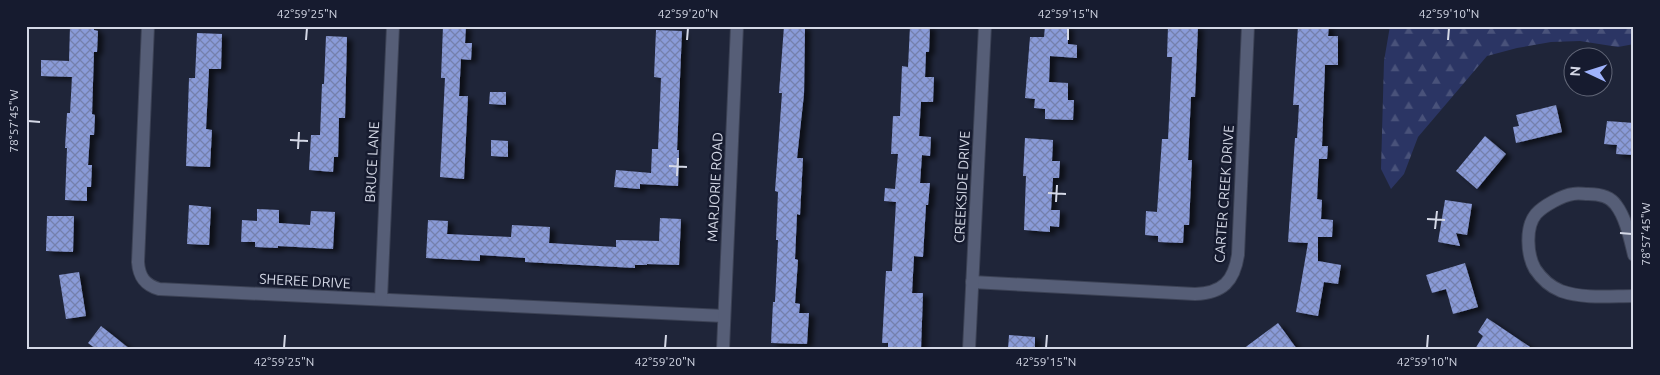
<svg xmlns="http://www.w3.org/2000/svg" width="1660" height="375" viewBox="0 0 1660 375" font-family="Ubuntu,sans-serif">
<defs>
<pattern id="forest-firs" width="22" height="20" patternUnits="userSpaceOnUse" patternTransform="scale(1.25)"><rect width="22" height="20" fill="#2b3564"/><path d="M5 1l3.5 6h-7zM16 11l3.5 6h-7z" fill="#49527a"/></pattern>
<pattern id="building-cross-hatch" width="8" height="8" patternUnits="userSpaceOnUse" patternTransform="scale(1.25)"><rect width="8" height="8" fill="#8a9bd8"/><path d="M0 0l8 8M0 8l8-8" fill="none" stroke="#7480ac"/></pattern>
<filter id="shadow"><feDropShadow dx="5.5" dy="3" stdDeviation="2.5" flood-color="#0009"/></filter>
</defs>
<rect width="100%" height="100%" fill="#1f2539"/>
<path fill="url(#forest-firs)" d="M1390,26H1634V44L1618,47L1580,41L1551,42L1517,48L1487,56L1418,137L1404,174L1391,189L1381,169L1384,61Z"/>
<g fill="url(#building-cross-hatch)" filter="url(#shadow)">
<path d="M70,26H94V30L98,31L97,52H94L92,114L95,115L94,135H90L88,165H92L91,187H87V201L65,200L67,148H65L67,113H70L72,77L41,76V60L69,61Z"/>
<path d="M443,26H466L465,43H472L471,60L461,59L459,96H468L464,179L440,177L445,78H441Z"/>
<path d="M784,26H805L804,94L797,158H803L800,215L797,214L795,259L798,260L795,303L800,304L799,313H809L807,344L771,343L773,302H775L778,240H776L778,192L775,191L782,93H779Z"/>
<path d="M910,26H930L929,52H926L925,77H934L933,102H921L919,136L931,137L930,156L922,155L920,183H930L928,205H926L923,257L914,256L912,293H923L921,349H888V343H882L886,271H892L896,202L884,201L885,188L895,189L898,154H891L893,116H900L902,66L908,67Z"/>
<path d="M1045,26H1068V44L1077,45V58L1050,56L1049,82L1068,83V100H1074L1073,120L1045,119V109L1034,108L1035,99L1025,98L1030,37H1044Z"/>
<path d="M1168,26H1198L1195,97H1191L1188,160H1192L1189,225H1184L1183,243L1158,242V236L1145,235L1146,211L1157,212L1162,139H1168L1172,57H1167Z"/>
<path d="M1298,26H1329L1328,36H1338V65H1325L1322,146H1328L1327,159H1319L1317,199L1322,200L1321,219L1333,220L1332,237H1318V261L1341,265L1338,284L1324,282L1318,316L1296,312L1308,243L1288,242L1295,138H1297L1299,105H1293Z"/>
<path d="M656,30L682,31L677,150H679L678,186L640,184V189L614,187L616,170L651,173L652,149H658L661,78L654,77Z"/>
<path d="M197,33L222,34L221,69H209L206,129L212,130L210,167L186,166L189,78H195Z"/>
<path d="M326,36L347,37L345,118H339L338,157H334L333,172L309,170L311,135H320L322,84H324Z"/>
<path d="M490,92H506V105L489,104Z"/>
<path d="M1556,105L1562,132L1516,143L1513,127L1519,126L1516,115Z"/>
<path d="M1607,121L1634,123V155L1616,154L1617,145L1604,144Z"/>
<path d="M1485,136L1506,154L1477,189L1456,171Z"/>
<path d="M1025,138L1053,140L1052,161H1060L1059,178H1053L1051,210H1060L1059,227L1050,226V232L1024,230L1026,176H1023Z"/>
<path d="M491,140L508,141V157L491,156Z"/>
<path d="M1445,200L1472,204L1467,235L1456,233L1460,246L1438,242Z"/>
<path d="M189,205L211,207L209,245L187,244Z"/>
<path d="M257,209L279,210V223L310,225L311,211L335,212L333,249L278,246V248L255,247V242H241L242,220L257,221Z"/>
<path d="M47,216H74L73,252L46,251Z"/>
<path d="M660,218L681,219L679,265L647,264V265H635V268L525,262V258L511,257L480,255V261L426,258L428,220L448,221L447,234L511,237L512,225L550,227L549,243L616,247V240L659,241Z"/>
<path d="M1465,263L1478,307L1453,314L1446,289L1432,293L1426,275Z"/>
<path d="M79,272L86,316L66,319L59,275Z"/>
<path d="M1487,318L1533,349H1475L1483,336L1478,332Z"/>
<path d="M1278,323L1297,349H1243Z"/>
<path d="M101,326L130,349H96L88,343Z"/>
<path d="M1009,335L1035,337V349H1008Z"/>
</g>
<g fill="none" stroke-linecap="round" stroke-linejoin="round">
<defs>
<g id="street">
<path d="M148,26L138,262C139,277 145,285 159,289L724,316"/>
<path d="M1634,255C1630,239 1626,218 1616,205C1610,196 1598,194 1588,194C1583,194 1578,193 1573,194C1563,195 1543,206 1536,214C1525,227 1527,255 1535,269C1541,278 1551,287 1561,291C1584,299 1610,296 1634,296"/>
<path d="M972,282L1195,294C1223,293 1234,281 1238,255L1248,26"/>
<path d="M381,299L393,26"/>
<path d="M723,349L737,26"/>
<path d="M969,349L985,26"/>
</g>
</defs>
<use href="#street" stroke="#3c4255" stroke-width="14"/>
<use href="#street" stroke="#565e77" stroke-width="12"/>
</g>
<path fill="none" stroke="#d4d8e6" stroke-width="2" d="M306,40L307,28M687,40L688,28M1068,40V28M1448,40L1449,28M28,121L40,122M290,140L308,141M298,149L299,132M669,166L687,167M677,176L678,158M1048,193L1066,194M1056,202L1057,185M1427,219L1445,220M1435,229L1437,211M1620,233L1632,234M284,348L285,335M665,348L666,335M1046,348L1047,335M1427,348L1428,335"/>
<g text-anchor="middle" stroke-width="5" stroke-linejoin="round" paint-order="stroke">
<g font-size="14" fill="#d4d8e6" stroke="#161b2f">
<text transform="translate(372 162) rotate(-87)" y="5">BRUCE LANE</text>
<text transform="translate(715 187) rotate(-87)" y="5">MARJORIE ROAD</text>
<text transform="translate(962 187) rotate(-87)" y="5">CREEKSIDE DRIVE</text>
<text transform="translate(1224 194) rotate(-86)" y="5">CARTER CREEK DRIVE</text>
<text transform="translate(305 281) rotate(3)" y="5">SHEREE DRIVE</text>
</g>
</g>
<rect width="1660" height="375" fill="none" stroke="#161b2f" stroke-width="55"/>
<g transform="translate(1588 72) rotate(274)"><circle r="24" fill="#161b2f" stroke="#626778"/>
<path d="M0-4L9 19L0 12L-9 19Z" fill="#9fb3fd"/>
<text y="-8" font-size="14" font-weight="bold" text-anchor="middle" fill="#d4d8e6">N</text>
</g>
<rect x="28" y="28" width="1604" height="320" fill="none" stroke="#d4d8e6" stroke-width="2"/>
<g font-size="12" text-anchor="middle" fill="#d4d8e6">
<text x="307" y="18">42°59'25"N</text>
<text x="688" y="18">42°59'20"N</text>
<text x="1068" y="18">42°59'15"N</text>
<text x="1449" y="18">42°59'10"N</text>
<text transform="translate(14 121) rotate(-90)" y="4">78°57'45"W</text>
<text transform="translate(1646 234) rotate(-90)" y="4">78°57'45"W</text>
<text x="284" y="366">42°59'25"N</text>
<text x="665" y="366">42°59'20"N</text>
<text x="1046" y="366">42°59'15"N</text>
<text x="1427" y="366">42°59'10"N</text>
</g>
</svg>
